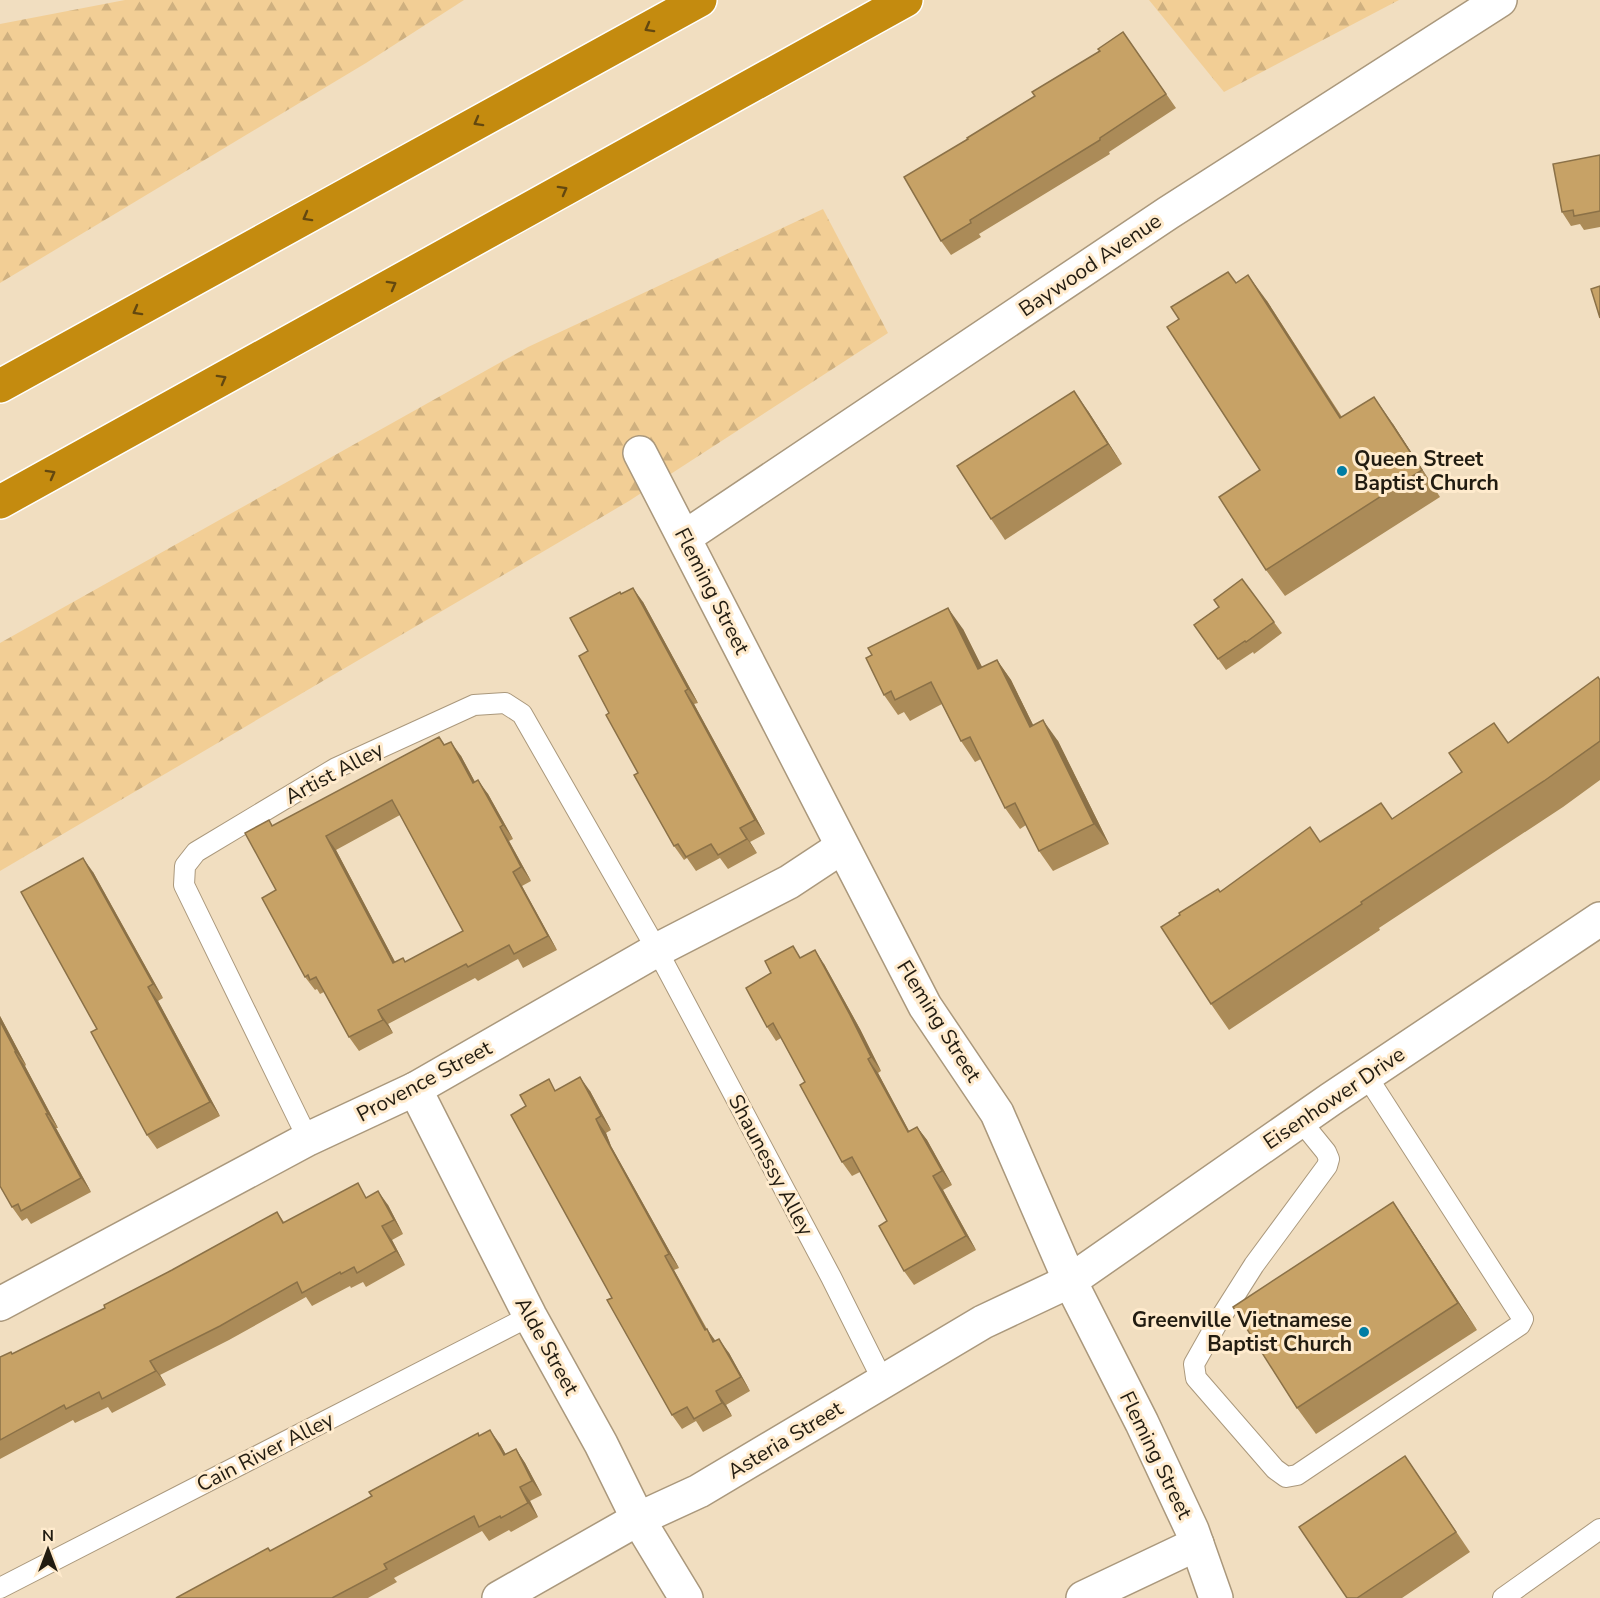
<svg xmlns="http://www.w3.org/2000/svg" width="1600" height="1598" viewBox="0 0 1600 1598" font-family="'Nunito Sans',sans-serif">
<defs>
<pattern id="forest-firs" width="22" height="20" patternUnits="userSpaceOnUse" patternTransform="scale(1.5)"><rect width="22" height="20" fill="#f2ce95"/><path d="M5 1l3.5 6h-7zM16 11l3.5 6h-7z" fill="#cfb07f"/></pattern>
</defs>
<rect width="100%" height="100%" fill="#f1dec0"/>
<g fill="url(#forest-firs)">
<path d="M125,0H464L366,63L0,283V24Z"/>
<path d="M1149,0H1399L1224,92Z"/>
<path d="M823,209L888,333L629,501L0,871V643L528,347Z"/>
</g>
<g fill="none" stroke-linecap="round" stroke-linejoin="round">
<defs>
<g id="service">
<path d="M1300,1120L1326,1152L1329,1159L1327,1166L1254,1265L1216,1325L1194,1364L1196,1378L1275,1469L1286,1477L1297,1475L1520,1325L1523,1319L1366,1075"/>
<path d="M308,1139L184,885L185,866L196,852L336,768L474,705L505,703L522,714L657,950L831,1277L883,1381"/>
<path d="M0,1588L530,1316"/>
<path d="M1503,1598L1600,1529"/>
</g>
<g id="minor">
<path d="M640,453L925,1006L997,1113L1070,1281L1142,1423L1192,1530L1216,1598"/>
<path d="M685,537L1168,213L1500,0"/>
<path d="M415,1089L530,1316L601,1444L638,1519L686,1598"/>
<path d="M0,1304L308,1139L415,1089L657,950L789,882L842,847"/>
<path d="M499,1598L638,1519L699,1491L983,1322L1070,1281L1331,1099L1600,919"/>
<path d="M1083,1598L1197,1544"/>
</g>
<g id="motorway">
<path d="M0,386L700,0"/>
<path d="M0,502L906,0"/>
</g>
</defs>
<use href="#service" stroke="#aa987c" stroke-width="22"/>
<use href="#minor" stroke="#aa987c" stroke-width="36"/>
<use href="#motorway" stroke="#fff" stroke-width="36"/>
<use href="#service" stroke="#fff" stroke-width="20"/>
<use href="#minor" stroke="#fff" stroke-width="33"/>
<use href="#motorway" stroke="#c48b0f" stroke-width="33"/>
</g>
<g fill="#ab8b58" fill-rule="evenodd">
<path d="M1123,32L1176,108L1109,152L1110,154L979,234L981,237L951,255L941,241L968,139L1035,96L1100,51Z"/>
<path d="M1600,155V227L1584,230L1580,224L1571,226L1562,212Z"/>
<path d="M1236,283L1267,301L1342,417L1393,424L1440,497L1285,596L1266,570L1260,470Z"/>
<path d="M1088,411L1122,464L1005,540L991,519Z"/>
<path d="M1242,579L1282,633L1254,654L1253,652L1226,670L1194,625L1219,607Z"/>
<path d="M621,594L643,602L698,703L694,704L765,834L750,842L757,853L728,869L720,858L696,871L687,858L684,860L674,846L609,713L588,651Z"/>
<path d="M963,629L982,667L997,660L1011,680L1033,725L1058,741L1109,844L1053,871L1039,851L1026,825L1020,829L1005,808L981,759L975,762L961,741L942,704L910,721L904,712L898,715L884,695Z"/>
<path d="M1600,680V780L1563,807L1379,928L1380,930L1229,1030L1211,1004L1220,892L1321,842L1392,819L1462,772L1494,723L1508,743Z"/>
<path d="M439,737L445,745L461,756L475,782L488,794L513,839L509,841L531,881L522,886L557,950L523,968L518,959L478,981L475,978L388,1024L393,1033L359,1051L349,1037L324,992L320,994L317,989L315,990L305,977L276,890L269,820L273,826ZM400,815L463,931L405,962H395L336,850Z"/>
<path d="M93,872L163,998L158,1001L220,1116L157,1149L147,1135L97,1029Z"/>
<path d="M801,957L824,964L860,1029L881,1071L878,1073L909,1131L917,1127L927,1140L952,1185L943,1190L976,1250L914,1285L904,1271L887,1221L860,1172L852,1176L842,1162L805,1082L781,1038L776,1041L767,1027Z"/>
<path d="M0,1016L26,1065L25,1066L58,1128H56L91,1192L31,1224L27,1218L22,1221L12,1207L0,1186Z"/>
<path d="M556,1090L590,1091L611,1130L606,1133L611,1146L679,1268L674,1270L707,1329L715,1341L729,1353L750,1391L726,1405L732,1416L703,1432L696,1421L682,1429L672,1415L612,1298Z"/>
<path d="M368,1197L388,1205L403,1234L392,1240L405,1265L366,1287L363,1282L351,1288L350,1286L312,1306L306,1297L229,1340L160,1375L166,1385L112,1413L108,1407L75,1423L73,1420L0,1459V1357L13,1354L105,1308L277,1212L284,1222Z"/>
<path d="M1393,1202L1411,1229L1477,1330L1316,1434L1297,1408Z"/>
<path d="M480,1436L500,1444L506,1455L516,1449L525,1463L542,1495L530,1501L538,1517L511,1532L509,1530L489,1541L482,1531L394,1578L397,1582L368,1598H176L270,1551L372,1496Z"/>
<path d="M1405,1456L1470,1552L1402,1598H1347Z"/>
</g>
<g fill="#8b7147">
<path d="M1248,275L1267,301L1359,445L1340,418Z"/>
<path d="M1074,391L1088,411L1122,464L1108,444Z"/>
<path d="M1374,397L1393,424L1440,497L1422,470Z"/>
<path d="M633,588L643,602L698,703L688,689Z"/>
<path d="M948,608L963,629L993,689L978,669Z"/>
<path d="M997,660L1011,680L1044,747L1030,727Z"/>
<path d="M685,691L694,704L765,834L755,820Z"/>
<path d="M1043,720L1058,741L1109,844L1094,824Z"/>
<path d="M451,742L461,756L483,797L473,783Z"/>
<path d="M478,780L488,794L513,839L503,825Z"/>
<path d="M500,827L509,841L531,881L521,867Z"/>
<path d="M740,828L750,842L757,853L747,839Z"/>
<path d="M326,836L336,850L403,977L393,963Z"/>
<path d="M83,858L93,872L163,998L153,984Z"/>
<path d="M513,872L522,886L557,950L548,936Z"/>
<path d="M815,950L824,964L860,1029L881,1071L871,1057Z"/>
<path d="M148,987L158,1001L220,1116L210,1102Z"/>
<path d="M378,1010L388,1024L393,1033L383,1020Z"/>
<path d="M0,1016L26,1065L16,1052L0,1021Z"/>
<path d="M15,1052L25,1066L58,1128L48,1114Z"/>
<path d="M868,1059L878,1073L917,1146L908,1132Z"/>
<path d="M580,1077L590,1091L611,1130L601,1116Z"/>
<path d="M46,1114L56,1128L91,1192L81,1178Z"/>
<path d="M596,1119L606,1133L611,1146L679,1268L669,1254L602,1132Z"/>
<path d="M917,1127L927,1140L952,1185L942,1171Z"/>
<path d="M933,1176L943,1190L976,1250L966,1236Z"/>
<path d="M378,1191L388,1205L403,1234L394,1220Z"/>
<path d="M1393,1202L1411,1229L1477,1330L1458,1303Z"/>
<path d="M382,1226L392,1240L405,1265L396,1251Z"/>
<path d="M665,1256L674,1270L711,1338L707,1329L717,1343L723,1356L705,1330Z"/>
<path d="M719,1339L729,1353L750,1391L741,1377Z"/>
<path d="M150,1361L160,1375L166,1385L156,1371Z"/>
<path d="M716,1391L726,1405L732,1416L722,1403Z"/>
<path d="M490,1430L500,1444L514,1469L504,1455Z"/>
<path d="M516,1449L525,1463L542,1495L532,1481Z"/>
<path d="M520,1487L530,1501L538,1517L528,1503Z"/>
</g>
<g fill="#c7a266" stroke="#8b7147" stroke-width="1.5" fill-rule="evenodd">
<path d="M1123,32L1166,94L1100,138V140L970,220L971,223L941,241L904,177L968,139L967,138L1035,96L1032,92L1100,51L1098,49Z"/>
<path d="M1600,155V211L1574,216L1573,210L1562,212L1553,164Z"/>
<path d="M1228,272L1236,283L1248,275L1340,418L1374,397L1422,470L1266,570L1219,497L1260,470L1167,327L1179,319L1171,307Z"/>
<path d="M1600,286V318L1591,289Z"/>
<path d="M1074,391L1108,444L991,519L957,466Z"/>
<path d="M1242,579L1274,622L1246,642L1245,641L1218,659L1194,625L1219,607L1214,600Z"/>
<path d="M633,588L688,689L685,691L755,820L740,828L747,839L718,855L711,844L686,857L678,844L674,846L634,775L638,773L606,715L609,713L579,656L588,651L570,618L620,592L621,594Z"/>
<path d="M948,608L978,669L997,660L1030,727L1043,720L1094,824L1039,851L1015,803L1005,808L970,737L961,741L931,682L895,700L891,691L884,695L866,658L872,655L868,648Z"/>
<path d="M1598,677L1600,680V741L1544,781L1361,902L1362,904L1211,1004L1161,927L1180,915L1179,913L1218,889L1220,892L1310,827L1320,842L1381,803L1392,819L1462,772L1449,753L1494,723L1508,743Z"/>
<path d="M439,737L444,745L451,742L473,783L478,780L503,825L500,827L521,867L513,872L548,936L514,954L509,945L468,967L466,964L378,1010L383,1020L349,1037L316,977L310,980L308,975L305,977L262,898L276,890L245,833L269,820L272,826ZM392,800L463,931L405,962L403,958L393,963L326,836Z"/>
<path d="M83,858L153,984L148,987L210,1102L147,1135L91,1032L97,1029L21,892Z"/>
<path d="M793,946L800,958L815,950L850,1015L871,1057L868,1059L908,1132L917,1127L942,1171L933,1176L966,1236L904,1271L879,1226L887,1221L852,1157L842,1162L800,1085L805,1082L773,1023L767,1027L746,988L771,973L765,961Z"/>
<path d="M0,1021L16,1052H15L48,1114H46L81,1178L21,1211L18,1204L12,1207L0,1186Z"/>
<path d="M580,1077L601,1116L596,1119L602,1132L669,1254L665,1256L705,1330L707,1329L713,1342L719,1339L741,1377L716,1391L722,1403L694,1419L687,1407L672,1415L607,1300L612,1298L511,1115L526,1106L520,1095L549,1079L555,1091Z"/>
<path d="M358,1183L366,1198L378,1191L394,1220L382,1226L396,1251L357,1273L354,1267L341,1274L340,1272L302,1293L297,1282L220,1326L150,1361L156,1371L102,1399L99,1392L66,1409L64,1405L0,1440V1357L11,1352L12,1354L105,1308L104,1305L172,1270L277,1212L283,1223Z"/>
<path d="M1393,1202L1458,1303L1297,1408L1233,1307Z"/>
<path d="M490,1430L504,1455L516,1449L532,1481L520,1487L528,1503L501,1518L500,1516L479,1527L474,1516L384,1564L387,1569L332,1598H176L268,1548L270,1551L372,1496L369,1492L478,1433L479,1436Z"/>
<path d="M1405,1456L1456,1532L1357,1598H1347L1299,1527Z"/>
</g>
<defs><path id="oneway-chevron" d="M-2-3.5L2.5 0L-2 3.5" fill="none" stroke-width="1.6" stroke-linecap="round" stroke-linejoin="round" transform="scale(1.5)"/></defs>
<g stroke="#634810">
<use href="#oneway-chevron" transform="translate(649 28) rotate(151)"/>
<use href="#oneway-chevron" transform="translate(478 122) rotate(151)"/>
<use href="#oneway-chevron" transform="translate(563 190) rotate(-29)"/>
<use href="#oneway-chevron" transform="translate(307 217) rotate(151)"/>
<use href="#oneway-chevron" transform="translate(392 285) rotate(-29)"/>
<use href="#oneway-chevron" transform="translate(137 311) rotate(151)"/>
<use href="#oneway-chevron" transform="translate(222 379) rotate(-29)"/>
<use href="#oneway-chevron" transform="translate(51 474) rotate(-29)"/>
</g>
<g fill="#017da4" stroke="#ffebcd" stroke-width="2">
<circle cx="1342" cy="471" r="6"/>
<circle cx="1364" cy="1332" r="6"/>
</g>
<g text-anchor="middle" stroke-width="6" stroke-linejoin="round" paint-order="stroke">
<g font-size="21" fill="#221c11" stroke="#ffebcd">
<text transform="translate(1090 265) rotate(-34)" y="7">Baywood Avenue</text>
<text transform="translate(712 591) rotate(63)" y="7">Fleming Street</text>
<text transform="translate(334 773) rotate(-28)" y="7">Artist Alley</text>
<text transform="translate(939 1021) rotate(58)" y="7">Fleming Street</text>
<text transform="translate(424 1081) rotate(-28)" y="7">Provence Street</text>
<text transform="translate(1334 1098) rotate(-34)" y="7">Eisenhower Drive</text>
<text transform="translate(771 1165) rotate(62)" y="7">Shaunessy Alley</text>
<text transform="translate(547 1346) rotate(61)" y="7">Alde Street</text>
<text transform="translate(785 1440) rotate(-31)" y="7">Asteria Street</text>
<text transform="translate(265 1452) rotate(-27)" y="7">Cain River Alley</text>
<text transform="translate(1156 1455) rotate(64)" y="7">Fleming Street</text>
</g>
<g font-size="21" font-weight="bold" fill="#221c11" stroke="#ffebcd" text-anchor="start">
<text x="1354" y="466">Queen Street<tspan x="1354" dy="24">Baptist Church</tspan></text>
<text x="1352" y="1327" text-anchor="end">Greenville Vietnamese<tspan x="1352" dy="24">Baptist Church</tspan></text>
</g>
</g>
<g transform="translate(48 1550)" stroke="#ffebcd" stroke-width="4.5" paint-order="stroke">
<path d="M0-4.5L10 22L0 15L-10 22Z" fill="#221c11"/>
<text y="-9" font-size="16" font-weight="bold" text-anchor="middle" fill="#221c11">N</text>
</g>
</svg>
